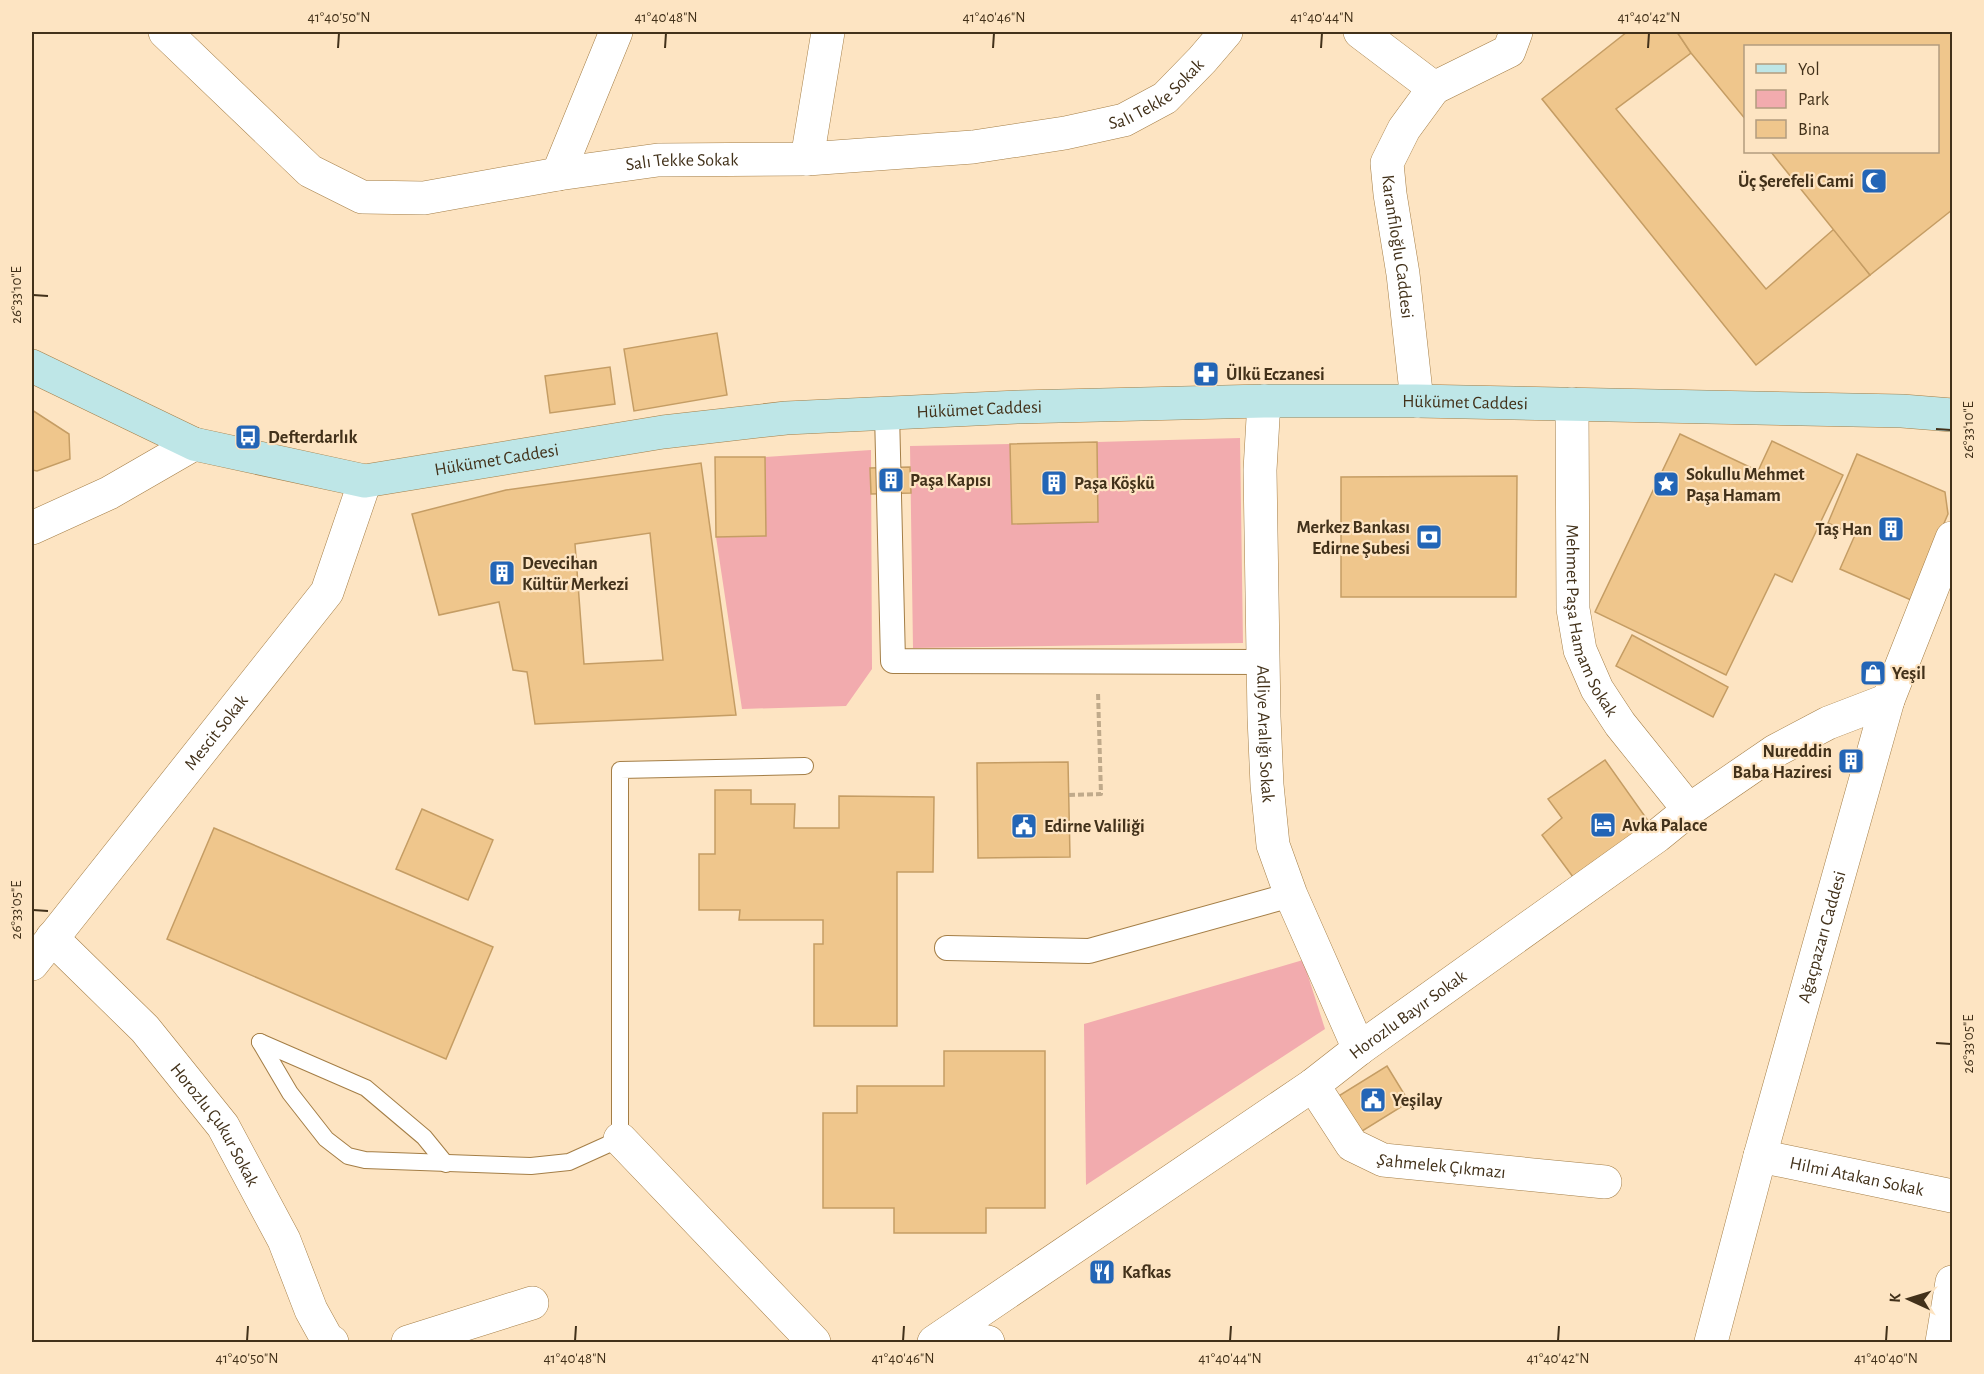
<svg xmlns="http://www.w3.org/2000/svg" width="1984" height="1374" viewBox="0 0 1984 1374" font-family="'Alegreya Sans',sans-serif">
<rect width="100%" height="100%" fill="#fde4c2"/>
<g fill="#f2abae">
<path d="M1240,438L1243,643L913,648L910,446L1010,444L1013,524L1098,522L1097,442Z"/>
<path d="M871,450L872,669L846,706L742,709L716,537L766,536L765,457Z"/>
<path d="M1303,960L1325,1029L1086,1185L1084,1024Z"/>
</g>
<g fill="#efc68c" stroke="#c59d64" stroke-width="1.5" fill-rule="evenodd">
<path d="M1627,32H1677L1691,53L1616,109L1766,289L1834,229L1870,275L1756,365L1542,99Z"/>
<path d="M1677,32H1951L1952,33V210L1870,275L1771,152H1938V46H1746V120L1691,53Z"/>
<path d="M717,333L727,395L634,411L624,349Z"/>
<path d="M610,367L615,404L550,413L545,376Z"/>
<path d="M32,410L69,434L70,459L37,471L32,470Z"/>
<path d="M1680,434L1758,471L1772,441L1843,475L1792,582L1775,574L1726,675L1595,612Z"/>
<path d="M1097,442L1098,522L1012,524L1010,444Z"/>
<path d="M1857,454L1945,492L1948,514L1911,600L1840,569L1855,535L1828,523Z"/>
<path d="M715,457H765L766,536L716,537Z"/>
<path d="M701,463L736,715L535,724L527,672L513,670L499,602L439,615L412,514L506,490ZM650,533L663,660L584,664L575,544Z"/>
<path d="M910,467L911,493L871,494L870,468Z"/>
<path d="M1517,476L1516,597H1341V477Z"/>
<path d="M1632,635L1728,687L1713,717L1616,666Z"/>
<path d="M1605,760L1656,832L1576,881L1542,835L1562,818L1548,799Z"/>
<path d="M1068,762L1070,857L978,858L977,763Z"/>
<path d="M715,790H751V804H795L794,828H839V796L934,797L933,872H897V1026H814V944H823V920H739L740,910H699V854H715Z"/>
<path d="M422,809L493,840L468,900L396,869Z"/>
<path d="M214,828L493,947L446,1059L167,939Z"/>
<path d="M944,1051H1045V1208H986V1233H894V1208H823V1113H857V1086H944Z"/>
<path d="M1387,1066L1409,1102L1359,1133L1337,1097Z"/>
</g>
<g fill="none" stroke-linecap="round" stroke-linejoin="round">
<defs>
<g id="service">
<path d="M260,1042L290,1093L326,1139L348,1156L365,1160L531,1166L569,1162L620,1139V770L805,766"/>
<path d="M260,1042L366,1088L424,1137L446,1164"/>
</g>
<g id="pedestrian">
<path d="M887,413L893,661L1263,662"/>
<path d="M947,948L1089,951L1291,895"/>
</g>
<g id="minor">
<path id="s1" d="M165,32L310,171L362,197L424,198L558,174L658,160L807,159L973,147L1065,133L1124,120L1165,98L1202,60L1226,32"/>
<path d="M1434,88L1509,51L1516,32"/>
<path d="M807,159L828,32"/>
<path d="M558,174L616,32"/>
<path id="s2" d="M1264,401L1260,470L1264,717L1267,785L1273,845L1291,895L1359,1049"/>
<path id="s3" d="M1572,404L1573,609L1580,650L1597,689L1620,724L1689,810"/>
<path d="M32,528L109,493L194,444"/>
<path id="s4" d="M52,938L145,1029L223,1126L284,1240L311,1310L327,1339L332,1342"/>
<path id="s5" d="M32,964L327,592L365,481"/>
<path id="s6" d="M1313,1085L1352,1145L1383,1160L1605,1182"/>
<path d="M620,1139L814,1342"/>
<path id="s7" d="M1760,1156L1952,1196"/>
<path d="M948,1333L988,1342"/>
<path d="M408,1342L532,1303"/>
<path d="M1942,1342L1952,1282"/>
</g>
<g id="tertiary">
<path id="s8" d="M1360,32L1434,88L1404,129L1387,163L1390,194L1403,274L1417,401"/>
<path id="s9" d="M934,1342L1313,1085L1359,1049L1657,836L1689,810L1775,751L1828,723L1888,700"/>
<path id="s10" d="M1711,1342L1760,1156L1888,700L1952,538"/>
</g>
<g id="secondary">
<path id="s11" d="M32,366L194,444L365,481L663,432L786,418L1018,407L1264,401H1417L1902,411L1952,415"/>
</g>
</defs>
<use href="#service" stroke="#a47e46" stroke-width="18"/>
<use href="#pedestrian" stroke="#a47e46" stroke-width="26"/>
<use href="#minor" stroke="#a47e46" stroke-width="34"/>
<use href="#tertiary" stroke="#a47e46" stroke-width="34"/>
<use href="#secondary" stroke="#a47e46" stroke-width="34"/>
<path stroke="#c0aa8b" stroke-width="4" stroke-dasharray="6 3" stroke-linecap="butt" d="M1069,795L1101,794L1098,692"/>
<use href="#service" stroke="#fff" stroke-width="16"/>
<use href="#pedestrian" stroke="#fff" stroke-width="24"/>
<use href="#minor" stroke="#fff" stroke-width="33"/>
<use href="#tertiary" stroke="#fff" stroke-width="33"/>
<use href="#secondary" stroke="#bee6e7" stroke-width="33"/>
</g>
<path fill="none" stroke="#42311a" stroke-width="2" d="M338,48L339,33M665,48L666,33M993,48L994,33M1321,48L1322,33M1648,48L1649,33M33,295L48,296M1936,429L1951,430M33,910L48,911M1936,1043L1951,1044M247,1341L248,1326M575,1341L576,1326M903,1341L904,1326M1230,1341L1231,1326M1558,1341L1559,1326M1886,1341L1887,1326"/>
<defs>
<symbol id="mosque-square" viewBox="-11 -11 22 22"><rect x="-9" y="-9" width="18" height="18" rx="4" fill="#2365b6" stroke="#fde4c2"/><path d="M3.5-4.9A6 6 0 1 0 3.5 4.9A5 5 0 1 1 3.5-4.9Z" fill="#fff"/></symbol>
<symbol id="pharmacy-square" viewBox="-11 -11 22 22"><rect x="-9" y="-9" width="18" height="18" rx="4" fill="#2365b6" stroke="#fde4c2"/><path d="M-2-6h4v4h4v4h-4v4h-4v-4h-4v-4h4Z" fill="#fff"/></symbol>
<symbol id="bus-square" viewBox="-11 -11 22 22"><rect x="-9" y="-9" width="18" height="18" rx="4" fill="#2365b6" stroke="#fde4c2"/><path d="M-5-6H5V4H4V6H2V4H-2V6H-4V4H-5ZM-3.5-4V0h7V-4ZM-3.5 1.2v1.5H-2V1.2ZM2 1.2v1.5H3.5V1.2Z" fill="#fff"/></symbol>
<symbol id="building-square" viewBox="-11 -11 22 22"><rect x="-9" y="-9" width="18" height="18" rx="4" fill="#2365b6" stroke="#fde4c2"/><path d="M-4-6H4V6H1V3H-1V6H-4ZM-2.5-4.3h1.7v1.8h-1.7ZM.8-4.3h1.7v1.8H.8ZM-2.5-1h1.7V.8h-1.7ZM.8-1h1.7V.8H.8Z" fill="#fff"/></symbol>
<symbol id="sight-square" viewBox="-11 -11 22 22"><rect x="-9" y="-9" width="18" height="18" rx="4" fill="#2365b6" stroke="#fde4c2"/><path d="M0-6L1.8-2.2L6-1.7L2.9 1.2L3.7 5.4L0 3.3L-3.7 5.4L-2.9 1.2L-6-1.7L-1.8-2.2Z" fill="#fff"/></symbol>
<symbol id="bank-square" viewBox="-11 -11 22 22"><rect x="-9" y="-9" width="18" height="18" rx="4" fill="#2365b6" stroke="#fde4c2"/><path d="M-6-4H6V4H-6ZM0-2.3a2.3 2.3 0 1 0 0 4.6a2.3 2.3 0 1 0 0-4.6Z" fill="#fff"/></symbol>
<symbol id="shop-square" viewBox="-11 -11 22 22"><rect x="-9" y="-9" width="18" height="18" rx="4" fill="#2365b6" stroke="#fde4c2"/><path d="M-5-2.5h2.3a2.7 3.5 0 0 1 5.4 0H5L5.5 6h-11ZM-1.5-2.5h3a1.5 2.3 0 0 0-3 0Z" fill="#fff"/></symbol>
<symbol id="hotel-square" viewBox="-11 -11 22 22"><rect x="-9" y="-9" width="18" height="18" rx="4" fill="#2365b6" stroke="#fde4c2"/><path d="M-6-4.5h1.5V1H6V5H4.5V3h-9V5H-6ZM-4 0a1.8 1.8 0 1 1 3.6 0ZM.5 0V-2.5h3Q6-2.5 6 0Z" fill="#fff"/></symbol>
<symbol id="civic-square" viewBox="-11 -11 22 22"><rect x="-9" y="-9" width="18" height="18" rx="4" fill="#2365b6" stroke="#fde4c2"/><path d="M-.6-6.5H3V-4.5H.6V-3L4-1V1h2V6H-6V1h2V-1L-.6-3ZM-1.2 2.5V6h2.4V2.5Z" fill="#fff"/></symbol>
<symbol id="restaurant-square" viewBox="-11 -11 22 22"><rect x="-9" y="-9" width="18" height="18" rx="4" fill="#2365b6" stroke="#fde4c2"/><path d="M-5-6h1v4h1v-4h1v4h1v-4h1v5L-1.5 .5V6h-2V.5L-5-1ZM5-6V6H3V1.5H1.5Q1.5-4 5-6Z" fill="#fff"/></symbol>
</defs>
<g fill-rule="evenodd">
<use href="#mosque-square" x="1859" y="166" width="30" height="30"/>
<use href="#pharmacy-square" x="1191" y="359" width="30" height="30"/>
<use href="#bus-square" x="233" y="422" width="30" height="30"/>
<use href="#building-square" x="876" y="465" width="30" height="30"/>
<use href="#building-square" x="1039" y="468" width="30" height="30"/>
<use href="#sight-square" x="1651" y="469" width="30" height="30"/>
<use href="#building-square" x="1876" y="514" width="30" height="30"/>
<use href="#bank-square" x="1414" y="522" width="30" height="30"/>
<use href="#building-square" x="487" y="558" width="30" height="30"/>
<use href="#shop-square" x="1858" y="658" width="30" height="30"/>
<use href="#building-square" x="1836" y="746" width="30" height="30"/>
<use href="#hotel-square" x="1588" y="810" width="30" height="30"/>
<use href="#civic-square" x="1009" y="811" width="30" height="30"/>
<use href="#civic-square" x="1358" y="1085" width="30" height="30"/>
<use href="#restaurant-square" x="1087" y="1257" width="30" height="30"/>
</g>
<g text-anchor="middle" stroke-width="4.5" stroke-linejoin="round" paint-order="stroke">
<g font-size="18" fill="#42311a" stroke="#fde4c2">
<text dy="6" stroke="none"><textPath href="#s1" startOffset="1068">Salı Tekke Sokak</textPath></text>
<text dy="6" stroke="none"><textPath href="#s1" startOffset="582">Salı Tekke Sokak</textPath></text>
<text dy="6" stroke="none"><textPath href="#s8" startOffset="266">Karanfiloğlu Caddesi</textPath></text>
<text dy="6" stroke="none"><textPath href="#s11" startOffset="1460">Hükümet Caddesi</textPath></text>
<text dy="6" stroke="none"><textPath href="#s11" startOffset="974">Hükümet Caddesi</textPath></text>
<text dy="6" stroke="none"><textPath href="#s11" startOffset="488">Hükümet Caddesi</textPath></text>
<text dy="6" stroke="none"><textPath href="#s3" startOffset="220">Mehmet Paşa Hamam Sokak</textPath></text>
<text dy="6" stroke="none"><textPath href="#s5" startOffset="296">Mescit Sokak</textPath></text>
<text dy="6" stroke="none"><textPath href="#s2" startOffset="333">Adliye Aralığı Sokak</textPath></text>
<text dy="6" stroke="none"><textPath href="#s10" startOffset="420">Ağaçpazarı Caddesi</textPath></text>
<text dy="6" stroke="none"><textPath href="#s9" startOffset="576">Horozlu Bayır Sokak</textPath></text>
<text dy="6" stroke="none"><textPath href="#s4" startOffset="249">Horozlu Çukur Sokak</textPath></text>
<text dy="6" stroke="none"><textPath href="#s6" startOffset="165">Şahmelek Çıkmazı</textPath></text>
<text dy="6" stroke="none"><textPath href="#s7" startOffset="99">Hilmi Atakan Sokak</textPath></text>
</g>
<g font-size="18" font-weight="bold" fill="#42311a" stroke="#fde4c2" text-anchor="start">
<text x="1854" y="187" text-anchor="end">Üç Şerefeli Cami</text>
<text x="1226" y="380">Ülkü Eczanesi</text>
<text x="268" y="443">Defterdarlık</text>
<text x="1686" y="480">Sokullu Mehmet<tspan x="1686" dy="21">Paşa Hamam</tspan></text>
<text x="910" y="486">Paşa Kapısı</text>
<text x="1074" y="489">Paşa Köşkü</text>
<text x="1410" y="533" text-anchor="end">Merkez Bankası<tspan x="1410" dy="21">Edirne Şubesi</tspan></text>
<text x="1872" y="535" text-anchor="end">Taş Han</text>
<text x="522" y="569">Devecihan<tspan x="522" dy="21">Kültür Merkezi</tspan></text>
<text x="1892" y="679">Yeşil</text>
<text x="1832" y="757" text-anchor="end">Nureddin<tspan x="1832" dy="21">Baba Haziresi</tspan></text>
<text x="1622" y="831">Avka Palace</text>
<text x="1044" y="832">Edirne Valiliği</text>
<text x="1392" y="1106">Yeşilay</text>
<text x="1122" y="1278">Kafkas</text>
</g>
</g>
<rect width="1984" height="1374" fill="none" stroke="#fde4c2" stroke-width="66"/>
<rect x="1744" y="45" width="195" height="108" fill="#fde4c2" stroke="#b29c7f" stroke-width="1.5"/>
<rect x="1756" y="64" width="30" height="9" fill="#bee6e7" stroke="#b29c7f" stroke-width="1.5"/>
<text x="1798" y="75" font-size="18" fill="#42311a">Yol</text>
<rect x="1756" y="90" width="30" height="18" fill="#f2abae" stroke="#b29c7f" stroke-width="1.5"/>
<text x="1798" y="105" font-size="18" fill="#42311a">Park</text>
<rect x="1756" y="120" width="30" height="18" fill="#efc68c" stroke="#b29c7f" stroke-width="1.5"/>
<text x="1798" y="135" font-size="18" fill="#42311a">Bina</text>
<g transform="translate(1909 1299) rotate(274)" stroke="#fde4c2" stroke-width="4.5" paint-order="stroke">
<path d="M0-4.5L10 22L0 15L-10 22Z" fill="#42311a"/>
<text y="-9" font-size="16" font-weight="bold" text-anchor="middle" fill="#42311a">K</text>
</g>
<rect x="33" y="33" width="1918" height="1308" fill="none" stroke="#42311a" stroke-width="2"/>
<g font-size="15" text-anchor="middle" fill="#42311a">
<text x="339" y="22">41°40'50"N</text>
<text x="666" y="22">41°40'48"N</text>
<text x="994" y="22">41°40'46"N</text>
<text x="1322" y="22">41°40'44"N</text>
<text x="1649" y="22">41°40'42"N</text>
<text transform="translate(16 295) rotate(-90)" y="5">26°33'10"E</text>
<text transform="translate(1968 430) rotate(-90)" y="5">26°33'10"E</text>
<text transform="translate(16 910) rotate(-90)" y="5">26°33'05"E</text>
<text transform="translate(1968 1044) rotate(-90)" y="5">26°33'05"E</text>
<text x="247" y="1363">41°40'50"N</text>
<text x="575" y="1363">41°40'48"N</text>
<text x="903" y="1363">41°40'46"N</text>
<text x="1230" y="1363">41°40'44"N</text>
<text x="1558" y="1363">41°40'42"N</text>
<text x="1886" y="1363">41°40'40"N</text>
</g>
</svg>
